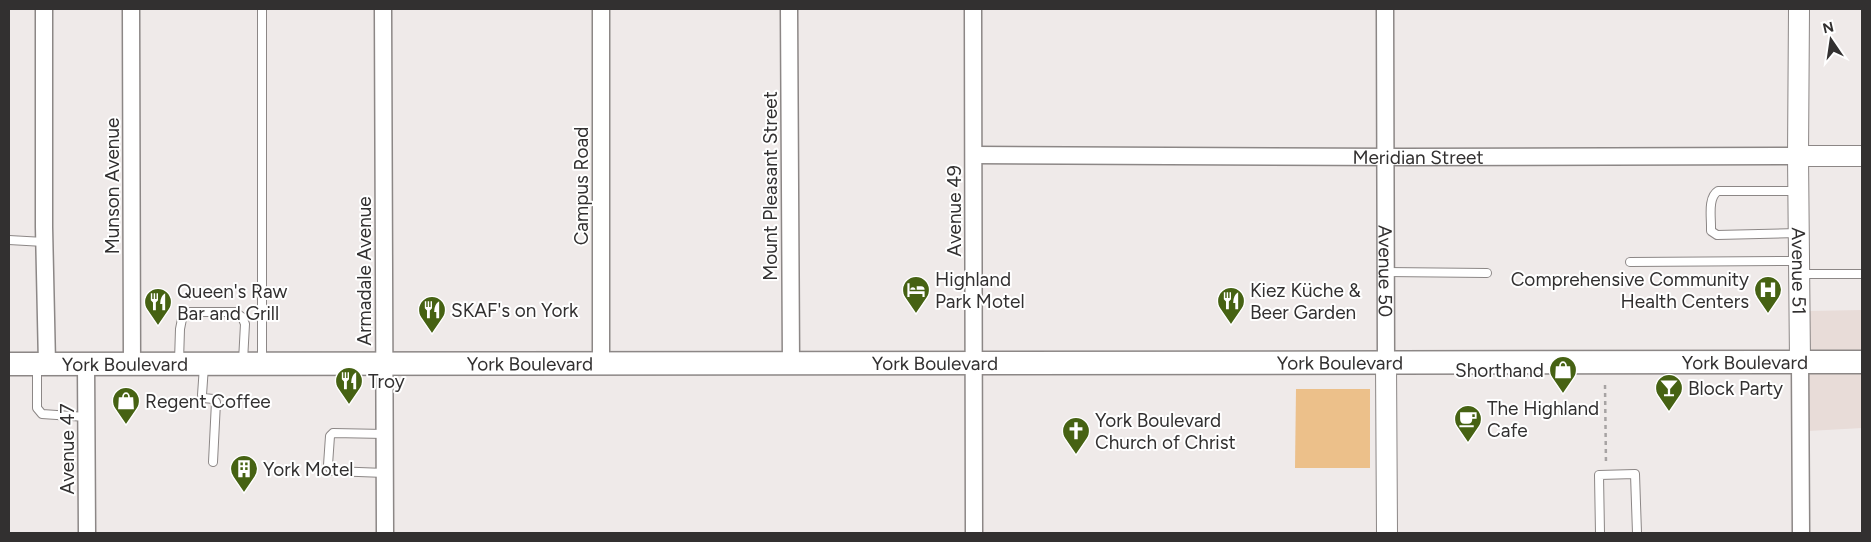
<svg xmlns="http://www.w3.org/2000/svg" width="1871" height="542" viewBox="0 0 1871 542" font-family="Figtree,sans-serif">
<rect width="100%" height="100%" fill="#efeae9"/>
<path fill="#e8dcd8" d="M1862,310V429V428L1808,431V311Z"/>
<path fill="#ecc08a" d="M1296,389H1370V468H1295Z"/>
<g fill="none" stroke-linecap="round" stroke-linejoin="round">
<defs>
<g id="service">
<path d="M262,9V361"/>
<path d="M1796,191H1718C1708,197 1711,216 1711,226V231L1717,235L1798,233"/>
<path d="M9,240L44,242"/>
<path d="M1630,262L1797,261"/>
<path d="M1386,272L1487,273"/>
<path d="M1800,274H1861"/>
<path d="M179,361L180,329L183,314L190,312H235L242,317L245,324L243,361"/>
<path d="M37,366V408L42,414L86,417"/>
<path d="M204,366L202,395L204,398L213,399L216,402L213,462"/>
<path d="M385,434L333,433L330,436L328,465L332,471L385,473"/>
<path d="M1600,533L1599,475L1635,474L1637,533"/>
</g>
<g id="minor">
<path d="M44,9V227L47,364"/>
<path d="M131,9L132,364"/>
<path d="M383,9L385,533"/>
<path d="M601,9V362"/>
<path d="M789,9L791,363"/>
<path d="M973,9L974,533"/>
<path id="s1" d="M1385,9L1386,363"/>
<path id="s2" d="M974,155L1403,157L1798,156"/>
<path d="M1800,361L1801,533"/>
<path d="M86,364L87,533"/>
</g>
<g id="tertiary">
<path id="s3" d="M1799,9L1798,156L1800,361"/>
<path d="M1798,156H1862"/>
<path d="M1386,363L1387,533"/>
</g>
<g id="secondary">
<path id="s4" d="M9,364L1862,362"/>
</g>
</defs>
<use href="#service" stroke="#8c8786" stroke-width="10"/>
<use href="#minor" stroke="#8c8786" stroke-width="19"/>
<use href="#tertiary" stroke="#8c8786" stroke-width="22"/>
<use href="#secondary" stroke="#8c8786" stroke-width="25"/>
<path stroke="#a7a3a3" stroke-width="2.5" stroke-dasharray="4 4" stroke-linecap="butt" d="M1605,385L1606,465"/>
<use href="#service" stroke="#fff" stroke-width="8"/>
<use href="#minor" stroke="#fff" stroke-width="16"/>
<use href="#tertiary" stroke="#fff" stroke-width="20"/>
<use href="#secondary" stroke="#fff" stroke-width="22"/>
</g>
<defs>
<symbol id="hotel-pin" viewBox="-11 -11 22 30"><path d="M0 17L-7.5 6A9.5 9.5 0 1 1 7.5 6Z" fill="#466213" stroke="#fff"/><path d="M-6-4.5h1.5V1H6V5H4.5V3h-9V5H-6ZM-4 0a1.8 1.8 0 1 1 3.6 0ZM.5 0V-2.5h3Q6-2.5 6 0Z" fill="#fff"/></symbol>
<symbol id="hospital-pin" viewBox="-11 -11 22 30"><path d="M0 17L-7.5 6A9.5 9.5 0 1 1 7.5 6Z" fill="#466213" stroke="#fff"/><path d="M-5-5h3v3.5h4V-5h3V5h-3V1.5h-4V5h-3Z" fill="#fff"/></symbol>
<symbol id="restaurant-pin" viewBox="-11 -11 22 30"><path d="M0 17L-7.5 6A9.5 9.5 0 1 1 7.5 6Z" fill="#466213" stroke="#fff"/><path d="M-5-6h1v4h1v-4h1v4h1v-4h1v5L-1.5 .5V6h-2V.5L-5-1ZM5-6V6H3V1.5H1.5Q1.5-4 5-6Z" fill="#fff"/></symbol>
<symbol id="shop-pin" viewBox="-11 -11 22 30"><path d="M0 17L-7.5 6A9.5 9.5 0 1 1 7.5 6Z" fill="#466213" stroke="#fff"/><path d="M-5-2.5h2.3a2.7 3.5 0 0 1 5.4 0H5L5.5 6h-11ZM-1.5-2.5h3a1.5 2.3 0 0 0-3 0Z" fill="#fff"/></symbol>
<symbol id="bar-pin" viewBox="-11 -11 22 30"><path d="M0 17L-7.5 6A9.5 9.5 0 1 1 7.5 6Z" fill="#466213" stroke="#fff"/><path d="M-6-5H6L.8 .8V4.5H3.5V6h-7V4.5H-.8V.8Z" fill="#fff"/></symbol>
<symbol id="cafe-pin" viewBox="-11 -11 22 30"><path d="M0 17L-7.5 6A9.5 9.5 0 1 1 7.5 6Z" fill="#466213" stroke="#fff"/><path d="M-5.5-4.5H6V0H3Q3 3.5 0 3.5H-2.5Q-5.5 3.5-5.5 0ZM3-3.2v2h1.7v-2ZM-6 4.5H4V6H-6Z" fill="#fff"/></symbol>
<symbol id="church-pin" viewBox="-11 -11 22 30"><path d="M0 17L-7.5 6A9.5 9.5 0 1 1 7.5 6Z" fill="#466213" stroke="#fff"/><path d="M-1.2-6h2.4v3.5h3.3v2.4h-3.3V6h-2.4V-.1h-3.3v-2.4h3.3Z" fill="#fff"/></symbol>
<symbol id="building-pin" viewBox="-11 -11 22 30"><path d="M0 17L-7.5 6A9.5 9.5 0 1 1 7.5 6Z" fill="#466213" stroke="#fff"/><path d="M-4-6H4V6H1V3H-1V6H-4ZM-2.5-4.3h1.7v1.8h-1.7ZM.8-4.3h1.7v1.8H.8ZM-2.5-1h1.7V.8h-1.7ZM.8-1h1.7V.8H.8Z" fill="#fff"/></symbol>
</defs>
<g fill-rule="evenodd">
<use href="#hotel-pin" x="900" y="274" width="32" height="43"/>
<use href="#hospital-pin" x="1752" y="274" width="32" height="43"/>
<use href="#restaurant-pin" x="1215" y="285" width="32" height="43"/>
<use href="#restaurant-pin" x="142" y="286" width="32" height="43"/>
<use href="#restaurant-pin" x="416" y="294" width="32" height="43"/>
<use href="#shop-pin" x="1547" y="354" width="32" height="43"/>
<use href="#restaurant-pin" x="333" y="365" width="32" height="43"/>
<use href="#bar-pin" x="1653" y="372" width="32" height="43"/>
<use href="#shop-pin" x="110" y="385" width="32" height="43"/>
<use href="#cafe-pin" x="1452" y="403" width="32" height="43"/>
<use href="#church-pin" x="1060" y="415" width="32" height="43"/>
<use href="#building-pin" x="228" y="453" width="32" height="43"/>
</g>
<g text-anchor="middle" stroke-width="4" stroke-linejoin="round" paint-order="stroke">
<g font-size="19" fill="#323030" stroke="#fff">
<text dy="7" stroke="none"><textPath href="#s2" startOffset="444">Meridian Street</textPath></text>
<text transform="translate(112 186) rotate(-90)" y="7">Munson Avenue</text>
<text transform="translate(581 186) rotate(-90)" y="7">Campus Road</text>
<text transform="translate(770 186) rotate(-90)" y="7">Mount Pleasant Street</text>
<text transform="translate(954 211) rotate(-90)" y="7">Avenue 49</text>
<text transform="translate(364 271) rotate(-90)" y="7">Armadale Avenue</text>
<text dy="7" stroke="none"><textPath href="#s1" startOffset="262">Avenue 50</textPath></text>
<text dy="7" stroke="none"><textPath href="#s3" startOffset="262">Avenue 51</textPath></text>
<text dy="7" stroke="none"><textPath href="#s4" startOffset="1736">York Boulevard</textPath></text>
<text dy="7" stroke="none"><textPath href="#s4" startOffset="521">York Boulevard</textPath></text>
<text dy="7" stroke="none"><textPath href="#s4" startOffset="926">York Boulevard</textPath></text>
<text dy="7" stroke="none"><textPath href="#s4" startOffset="1331">York Boulevard</textPath></text>
<text dy="7" stroke="none"><textPath href="#s4" startOffset="116">York Boulevard</textPath></text>
<text transform="translate(67 449) rotate(-90)" y="7">Avenue 47</text>
</g>
<g font-size="19" fill="#323030" stroke="#fff" text-anchor="start">
<text x="935" y="286">Highland<tspan x="935" dy="22">Park Motel</tspan></text>
<text x="1749" y="286" text-anchor="end">Comprehensive Community<tspan x="1749" dy="22">Health Centers</tspan></text>
<text x="1250" y="297">Kiez Küche &amp;<tspan x="1250" dy="22">Beer Garden</tspan></text>
<text x="177" y="298">Queen's Raw<tspan x="177" dy="22">Bar and Grill</tspan></text>
<text x="451" y="317">SKAF's on York</text>
<text x="1544" y="377" text-anchor="end">Shorthand</text>
<text x="368" y="388">Troy</text>
<text x="1688" y="395">Block Party</text>
<text x="145" y="408">Regent Coffee</text>
<text x="1487" y="415">The Highland<tspan x="1487" dy="22">Cafe</tspan></text>
<text x="1095" y="427">York Boulevard<tspan x="1095" dy="22">Church of Christ</tspan></text>
<text x="263" y="476">York Motel</text>
</g>
</g>
<rect width="1871" height="542" fill="none" stroke="#323030" stroke-width="20"/>
<g transform="translate(1831 40) rotate(347)" stroke="#ffffff" stroke-width="4" paint-order="stroke">
<path d="M0-4L9 19L0 12L-9 19Z" fill="#323030"/>
<text y="-8" font-size="14" font-weight="bold" text-anchor="middle" fill="#323030">N</text>
</g>
</svg>
